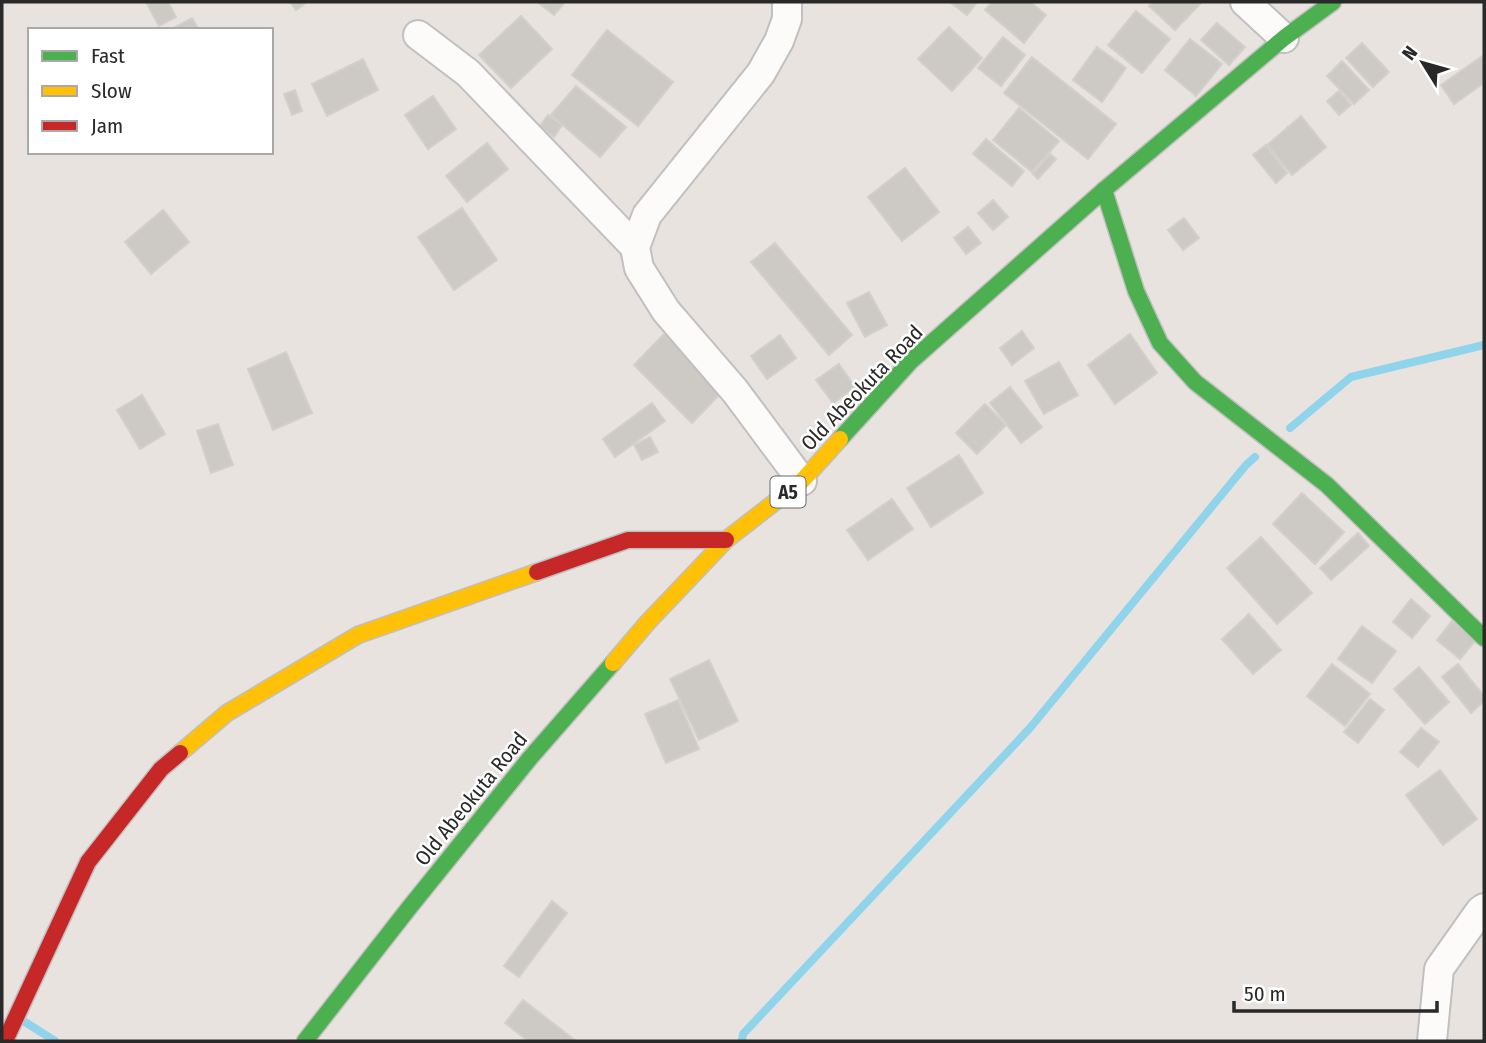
<svg xmlns="http://www.w3.org/2000/svg" width="1486" height="1043" viewBox="0 0 1486 1043" font-family="'Fira Sans Condensed',sans-serif">
<rect width="100%" height="100%" fill="#e8e3de"/>
<g fill="none" stroke-linecap="round" stroke-linejoin="round">
<g stroke="#90d4eb" stroke-width="8">
<path d="M1290,428L1351,377L1484,345"/>
<path d="M25,1022L55,1041"/>
<path d="M742,1041L743,1034L1030,728L1246,465L1255,457"/>
</g>
</g>
<g fill="#cdc9c5" stroke="#d3cfca" stroke-width="2">
<path d="M146,2H168L176,17L159,26Z"/>
<path d="M290,2H307L296,10Z"/>
<path d="M537,2H565L554,15Z"/>
<path d="M950,2H977L967,15Z"/>
<path d="M992,2H1030L1046,15L1024,43L985,10Z"/>
<path d="M1153,2H1202L1175,30L1149,6Z"/>
<path d="M1136,11L1170,39L1142,73L1108,45Z"/>
<path d="M521,16L552,49L511,88L479,55Z"/>
<path d="M192,18L199,30H170Z"/>
<path d="M1217,23L1245,47L1229,65L1201,40Z"/>
<path d="M949,27L982,58L952,91L918,59Z"/>
<path d="M607,30L673,82L638,126L572,75Z"/>
<path d="M1003,37L1025,55L1001,86L978,68Z"/>
<path d="M1190,39L1222,64L1196,96L1165,70Z"/>
<path d="M1362,43L1389,72L1373,87L1346,58Z"/>
<path d="M1097,47L1126,68L1102,102L1073,80Z"/>
<path d="M1484,55V83L1454,104L1441,85Z"/>
<path d="M1032,57L1116,124L1088,159L1004,93Z"/>
<path d="M363,59L378,90L327,116L312,84Z"/>
<path d="M1342,61L1369,90L1354,104L1327,76Z"/>
<path d="M576,86L626,127L600,157L551,115Z"/>
<path d="M295,90L302,111L292,115L284,94Z"/>
<path d="M1339,91L1351,105L1339,115L1327,101Z"/>
<path d="M433,96L456,129L428,149L405,115Z"/>
<path d="M1019,108L1059,141L1032,172L993,140Z"/>
<path d="M548,115L562,125L554,137L540,126Z"/>
<path d="M1301,116L1326,147L1292,175L1267,145Z"/>
<path d="M986,139L1024,171L1012,186L973,154Z"/>
<path d="M487,143L508,169L467,202L446,176Z"/>
<path d="M1266,145L1287,173L1276,183L1253,155Z"/>
<path d="M1050,154L1056,159L1038,179L1033,174Z"/>
<path d="M905,168L939,212L902,241L868,197Z"/>
<path d="M993,200L1008,217L993,230L978,213Z"/>
<path d="M462,208L497,260L454,290L418,237Z"/>
<path d="M163,210L189,242L151,274L125,242Z"/>
<path d="M1184,218L1199,238L1183,250L1168,230Z"/>
<path d="M968,227L981,243L966,254L954,238Z"/>
<path d="M775,243L852,335L829,355L751,262Z"/>
<path d="M869,292L887,325L865,337L847,303Z"/>
<path d="M1022,331L1034,348L1012,365L1000,348Z"/>
<path d="M665,333L724,390L692,423L634,365Z"/>
<path d="M1130,334L1157,373L1115,404L1088,365Z"/>
<path d="M780,335L796,358L767,379L751,356Z"/>
<path d="M286,352L312,413L273,430L248,369Z"/>
<path d="M1059,362L1078,395L1044,414L1025,381Z"/>
<path d="M839,364L855,387L833,403L816,380Z"/>
<path d="M1010,387L1042,427L1021,443L990,403Z"/>
<path d="M142,395L165,434L140,449L117,410Z"/>
<path d="M652,403L665,421L615,457L603,439Z"/>
<path d="M985,404L1006,425L977,454L956,433Z"/>
<path d="M218,424L233,465L211,473L197,431Z"/>
<path d="M650,437L658,452L642,460L634,445Z"/>
<path d="M959,455L983,493L931,527L907,488Z"/>
<path d="M1302,493L1344,532L1315,564L1273,524Z"/>
<path d="M892,499L913,529L868,560L847,530Z"/>
<path d="M1358,533L1369,546L1331,580L1320,568Z"/>
<path d="M1261,537L1312,593L1277,624L1227,568Z"/>
<path d="M1411,599L1430,616L1412,638L1393,622Z"/>
<path d="M1249,614L1281,650L1253,674L1222,639Z"/>
<path d="M1452,621L1476,640L1460,659L1437,640Z"/>
<path d="M1362,626L1396,651L1372,683L1338,659Z"/>
<path d="M709,660L738,721L699,740L670,679Z"/>
<path d="M1332,664L1370,694L1345,726L1307,696Z"/>
<path d="M1458,664L1484,696V701L1471,713L1442,677Z"/>
<path d="M1419,667L1449,702L1425,724L1394,689Z"/>
<path d="M1370,699L1384,710L1358,743L1344,732Z"/>
<path d="M678,700L699,749L666,763L645,714Z"/>
<path d="M1421,728L1439,742L1418,767L1400,752Z"/>
<path d="M1440,770L1477,819L1443,845L1406,795Z"/>
<path d="M552,901L567,913L519,977L504,966Z"/>
<path d="M523,1000L576,1041H528L505,1023Z"/>
</g>
<g fill="none" stroke-linecap="round" stroke-linejoin="round">
<defs>
<g id="street">
<path d="M787,2V19L779,41L761,73L647,215L635,247L639,268L666,311L735,391L802,481"/>
<path d="M1245,2L1284,38"/>
<path d="M418,35L468,73L635,247"/>
<path d="M1432,1041L1439,969L1480,911L1484,908"/>
</g>
<g id="fast">
<path d="M1104,190L1136,291L1160,343L1195,382L1327,485L1484,638"/>
<path d="M840,439L910,362L1104,190L1284,38L1333,2"/>
<path d="M305,1041L409,908L530,758L613,663"/>
</g>
<g id="slow">
<path d="M613,663L648,622L726,540L802,481L840,439"/>
<path d="M180,753L227,713L358,635L537,572"/>
</g>
<g id="jam">
<path d="M537,572L628,540H726"/>
<path d="M5,1041L88,862L161,769L180,753"/>
</g>
</defs>
<use href="#street" stroke="#c1bfc0" stroke-width="32"/>
<use href="#fast" stroke="#c1bfc0" stroke-width="19"/>
<use href="#slow" stroke="#c1bfc0" stroke-width="19"/>
<use href="#jam" stroke="#c1bfc0" stroke-width="19"/>
<use href="#street" stroke="#fcfbfa" stroke-width="28"/>
<use href="#fast" stroke="#4caf50" stroke-width="16"/>
<use href="#slow" stroke="#ffc107" stroke-width="16"/>
<use href="#jam" stroke="#c62828" stroke-width="16"/>
</g>
<g text-anchor="middle" stroke-width="5" stroke-linejoin="round" paint-order="stroke">
<rect fill="#fff" stroke="#696969" stroke-width="2" x="770.5" y="476.5" width="35" height="31" rx="5"/>
<g font-size="19" font-weight="bold" fill="#292929">
<text x="788" y="499">A5</text>
</g>
<g font-size="21" fill="#292929" stroke="#fff">
<text transform="translate(862 388) rotate(-46)" y="7">Old Abeokuta Road</text>
<text transform="translate(471 799) rotate(-51)" y="7">Old Abeokuta Road</text>
</g>
</g>
<rect width="1486" height="1043" fill="none" stroke="#292929" stroke-width="7"/>
<rect x="28" y="28" width="245" height="126" fill="#ffffff" stroke="#a9a9a9" stroke-width="2"/>
<rect x="42" y="51" width="35" height="10" fill="#4caf50" stroke="#a9a9a9" stroke-width="2"/>
<text x="91" y="63" font-size="21" fill="#292929">Fast</text>
<rect x="42" y="86" width="35" height="10" fill="#ffc107" stroke="#a9a9a9" stroke-width="2"/>
<text x="91" y="98" font-size="21" fill="#292929">Slow</text>
<rect x="42" y="121" width="35" height="10" fill="#c62828" stroke="#a9a9a9" stroke-width="2"/>
<text x="91" y="133" font-size="21" fill="#292929">Jam</text>
<g transform="translate(1423 63) rotate(307)" stroke="#ffffff" stroke-width="5" paint-order="stroke">
<path d="M0-5L12 26L0 18L-12 26Z" fill="#292929"/>
<text y="-10" font-size="19" font-weight="bold" text-anchor="middle" fill="#292929">N</text>
</g>
<path d="M1234 1001v10h203v-10" fill="none" stroke="#292929" stroke-width="3.5"/>
<text x="1244" y="1001" font-size="21" fill="#292929" stroke="#ffffff" stroke-width="5" paint-order="stroke">50 m</text>
</svg>
